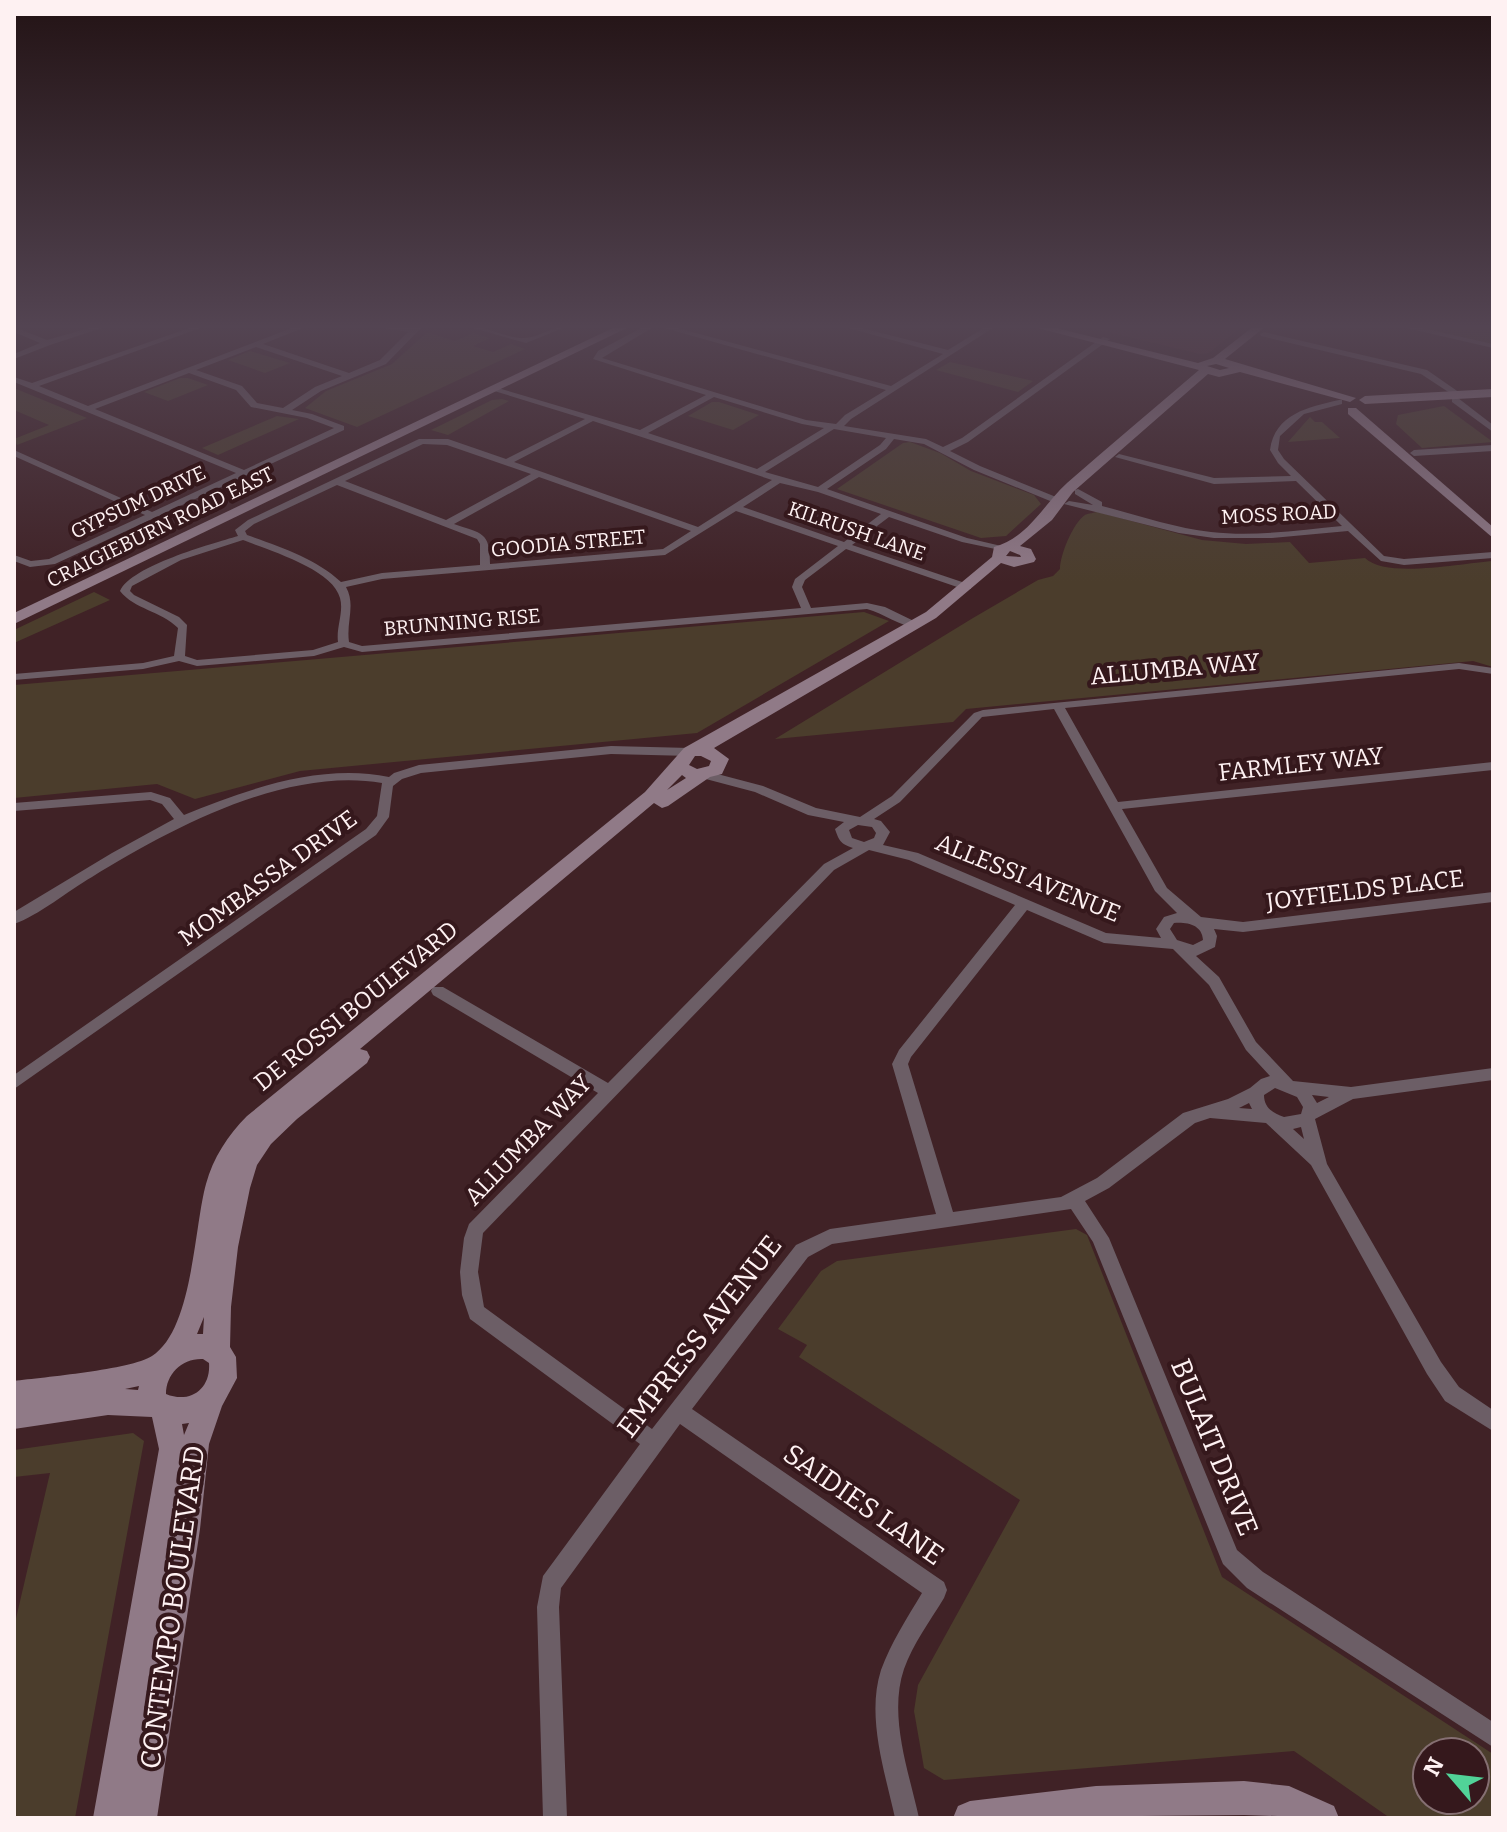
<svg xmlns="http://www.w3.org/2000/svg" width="1507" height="1832" viewBox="0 0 1507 1832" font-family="Bitter,serif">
<rect width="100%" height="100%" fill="#402226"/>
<path fill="#4f292e" d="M1082,326H1242L1209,353L1200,354Z"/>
<g fill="#4b3d2c" fill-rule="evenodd">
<path d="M1408,326H1493V344Z"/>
<path d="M427,332L455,341L473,333L490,338L473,346L493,352L511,344L525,349L357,427L305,408L326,391L392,364Z"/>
<path d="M250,351L290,363L265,373L228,360Z"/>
<path d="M950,362L1033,381L1018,392L936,370Z"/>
<path d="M180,378H188L208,385L168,401L144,392Z"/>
<path d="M14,388L87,418L17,445L14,439L49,425L14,410Z"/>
<path d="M502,399L509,401L448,435L431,430L492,400Z"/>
<path d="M712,402H719L759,415L733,430L688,416Z"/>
<path d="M1444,406L1493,442L1422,448L1396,424L1398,415Z"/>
<path d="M277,416L299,419L218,455L202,448Z"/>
<path d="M1310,417L1315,422H1322L1340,438L1288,442Z"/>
<path d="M910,442L940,453L971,471L1034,495L1041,504L1006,536L981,538L837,489L903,443Z"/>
<path d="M1098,512L1202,540L1246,544L1290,542L1309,563L1365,558C1386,579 1463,563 1493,561V667L1473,661L966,709L953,722L775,739L973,618L1038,580L1053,576L1060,569C1060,555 1073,523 1085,515C1087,514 1096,512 1098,512Z"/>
<path d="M94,592L110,600L14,643V630Z"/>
<path d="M864,612L889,621L697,733L300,771L195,799L157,784L14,798V685Z"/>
<path d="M1076,1229L1087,1235L1222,1577L1493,1754V1818H1390L1294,1751L944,1780L924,1768L914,1711L918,1685L1020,1500L799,1357L807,1345L778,1329L821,1271L837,1261ZM1427,1752H1475V1800H1427Z"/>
<path d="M133,1433L144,1441L75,1818H14V1627L50,1473L14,1477V1450Z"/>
</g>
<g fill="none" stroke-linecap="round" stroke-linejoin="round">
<g fill="#6c5e66" fill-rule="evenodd">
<path d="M96,326H108L50,345L14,359V354L40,343L14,332V327L47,340Z"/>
<path d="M195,326H206L39,386L88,406L297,326H308L263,344L349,373L380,360L408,332L372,326L412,328L423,326L386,364L321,391L292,410L312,414L344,426V430L55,564L30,567L14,561V555L31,561L49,559L145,515L14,456V450L152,512L236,473L14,382V377L32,383ZM256,347L342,376L315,387L283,408L257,403L242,386L196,370ZM189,373L236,390L251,407L307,418L334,428L244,470L95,409Z"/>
<path d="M466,326C487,326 505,338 524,338C538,338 552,326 568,326L526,343Z"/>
<path d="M645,326H655L602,358L806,420L836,424L845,415L886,390L657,326H670L891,386L943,354L841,326H854L948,350L987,326H996L851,419L844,426L926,439L943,447L962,438L1103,337L1110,339L968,442L950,451L980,466L1061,499V503H1055L974,470L924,444L894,439L886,449L827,489L967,538L1010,548L1005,551L962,542L889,517L852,545L971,585V589H963L846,549L805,580L802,587L811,608L867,603L885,607L918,623V627C901,628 884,613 867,609L362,652L344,647L314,656L197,666L179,661L143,669L14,680V674L143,663L174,656L178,628C161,611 134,609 120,591C131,566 211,544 238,536L235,530L248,520L419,439H448L506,459L585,419L491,390V386L640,430L706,395L593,359L598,351ZM714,397L802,424L824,428L757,469L648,433ZM593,421L772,480L698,527L514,462ZM834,429L886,438L880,445L818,487L765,472ZM423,444L447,445L531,474L446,520L345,481ZM539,477L691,531L663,549L490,564C490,531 482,534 454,524ZM780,483L818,492L881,514L844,542L743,507ZM337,485L477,539L480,544V565L382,573L341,582C315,558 280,547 247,535L245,531L254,524ZM736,511L838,546L795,579L792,587L801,608L362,646L349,642C346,622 356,605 346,587L382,579L665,555ZM243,540C268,550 333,569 340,598C344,612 336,627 338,642L313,650L197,660L185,656L187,625L179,617L134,595L130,591L132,586L181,560Z"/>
<path d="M1398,326H1413L1493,344V348Z"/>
<path d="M1264,332L1427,370L1463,395L1456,397L1421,374L1261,336L1260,334Z"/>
<path d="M1452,398H1458L1493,425V432L1452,402Z"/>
<path d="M1339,400H1342V404L1304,414L1280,436L1278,450L1284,459L1384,556L1404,559L1493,552V558L1404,565L1381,561L1348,531L1272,538H1214L1179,533L1064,504L1069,501L1093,505L1075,494V490L1078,489L1102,502V506C1138,515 1174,528 1211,532C1255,537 1299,530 1342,526L1296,481L1214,484L1115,457L1119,454L1214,478L1291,476L1278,463L1270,450C1275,414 1308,407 1339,400Z"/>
<path d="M1493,445V451L1414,456L1410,453L1414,450Z"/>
<path d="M1459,663L1493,668V674L1459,669L1065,708L1118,802L1493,762V770L1122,809L1167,888L1201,917L1243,922L1493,892V902L1243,932L1214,929L1217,936L1215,947L1196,956L1219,977L1256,1042L1293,1081L1351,1087L1493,1068V1080L1353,1099L1315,1119L1327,1164L1441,1362L1459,1387L1493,1410V1431L1445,1401L1427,1374L1311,1165L1266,1123L1210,1118L1195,1123L1109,1188L1085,1201L1109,1238L1237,1550L1263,1572L1493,1722V1747L1247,1588L1223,1564L1093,1242L1071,1209L832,1244L808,1257L692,1409L944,1582L947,1590L944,1598C930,1621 913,1644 904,1669C888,1716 909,1772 919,1818H895C885,1772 866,1717 881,1670C891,1643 907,1618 922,1593L680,1424L561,1588L559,1607L567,1818H543L537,1607L543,1576L640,1444L470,1319L462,1295L460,1272L464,1238L469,1224L598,1093L433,995L431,991L433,987H443L608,1083L824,864L853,848C841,844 839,841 835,829L844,822L808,815L755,792L702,778L700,775L702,772L706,771L763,786L816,808L860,817L892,796L974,713L983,710ZM1054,709L1155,891L1177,913L1164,917L1156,929L1161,938L1106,933L918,853L883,845L890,832L881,821L874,819L900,802L982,717ZM858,825L872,827L876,833L874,838L864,842L852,838L849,830ZM869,850L909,860L1015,905L899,1050L892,1064L936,1214L830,1229L796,1245L652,1429L484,1307L478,1272L483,1233L834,870ZM1027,910L1104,943L1173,949L1209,985L1246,1050L1270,1076L1261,1079L1250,1088L1228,1099L1183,1113L1097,1178L1061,1197L953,1212L908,1064L911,1057ZM1174,923C1188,922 1202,925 1203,940L1193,945L1177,940L1170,929ZM1275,1088L1297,1097L1303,1107L1301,1114L1284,1117C1273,1113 1264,1108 1264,1095ZM1312,1095L1329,1097L1317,1103ZM1249,1103L1252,1109L1239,1108ZM1301,1127L1304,1139L1293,1129Z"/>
<path d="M611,746L690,748L696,752L690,756L611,754L421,773L402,779L393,786L389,817L376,835L14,1089V1075L366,829L377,816L382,783C287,766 170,829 92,877C69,890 38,916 14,924V912L112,853L174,819L162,804L150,800L14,811V803L151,792L170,798L184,815C247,789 321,763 389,777L394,773L419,765Z"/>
</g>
<g fill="#907a87" fill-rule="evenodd">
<path d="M617,326H631L14,624V613Z"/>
<path d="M1030,326H1048L1198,363L1213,358L1254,326H1266L1225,359L1356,398L1350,402L1240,372L1219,377L1208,374L1073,492L1052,520L1020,546L1031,549L1036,559L1034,562L1014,567L1001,563L936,618L714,748L729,759L722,774L710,777L668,806L662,808L654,803L360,1049L367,1051L370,1057L367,1063L297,1119L271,1144L257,1165L250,1188L238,1247L231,1307L230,1347L236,1357L237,1378L222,1406L209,1444L200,1529L157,1818H93L159,1449L152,1417L108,1415L14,1429V1381C44,1377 130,1370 152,1356C193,1330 194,1227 206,1184C213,1158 228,1135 247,1116L645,792L684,748L926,612L992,557L994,547C1028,538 1043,505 1067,483C1110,445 1155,408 1199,370ZM1216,364L1229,368L1220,370L1207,366ZM1010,551L1020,555L1021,557L1006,556ZM695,756H701L711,761L709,766L697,769L689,765ZM682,775L686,778L667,790ZM204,1317L203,1334H197ZM203,1359L209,1363C211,1389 190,1404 166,1394C166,1374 182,1358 203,1359ZM139,1386L138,1390L125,1389ZM189,1423L184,1435L182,1424Z"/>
<path d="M1493,389V397L1365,404L1359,400L1365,396Z"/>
<path d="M1348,408H1356L1493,527V538L1348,414Z"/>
<path d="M1244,1781L1289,1786L1334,1806L1339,1818L1244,1815L953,1818L958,1806L970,1801L1096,1786Z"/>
</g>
</g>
<linearGradient id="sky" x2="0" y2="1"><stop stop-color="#231315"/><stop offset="0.56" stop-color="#534452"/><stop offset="1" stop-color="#534452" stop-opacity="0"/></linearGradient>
<rect width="1507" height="583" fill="url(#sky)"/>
<g text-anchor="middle" stroke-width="8" stroke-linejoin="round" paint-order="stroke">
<g font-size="20" fill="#fef1f2" stroke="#35181c">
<text transform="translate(138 502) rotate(-25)" y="7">GYPSUM DRIVE</text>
<text transform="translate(1279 514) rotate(-3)" y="7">MOSS ROAD</text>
<text transform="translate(160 527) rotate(-26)" y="7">CRAIGIEBURN ROAD EAST</text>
<text transform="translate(857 531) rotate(19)" y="7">KILRUSH LANE</text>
<text transform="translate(568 543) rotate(-5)" y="7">GOODIA STREET</text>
<text transform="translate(462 622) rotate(-5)" y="7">BRUNNING RISE</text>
</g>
<g font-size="24" fill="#fef1f2" stroke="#35181c">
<text transform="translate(1175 669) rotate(-5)" y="8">ALLUMBA WAY</text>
<text transform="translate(1301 764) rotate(-6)" y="8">FARMLEY WAY</text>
<text transform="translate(268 878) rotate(-36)" y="8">MOMBASSA DRIVE</text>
<text transform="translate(1028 878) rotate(22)" y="8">ALLESSI AVENUE</text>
<text transform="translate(1365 890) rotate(-7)" y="8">JOYFIELDS PLACE</text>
<text transform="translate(356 1006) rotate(-39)" y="8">DE ROSSI BOULEVARD</text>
<text transform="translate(528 1140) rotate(-46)" y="8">ALLUMBA WAY</text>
</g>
<g font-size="28" fill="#fef1f2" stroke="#35181c">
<text transform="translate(699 1336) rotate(-52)" y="10">EMPRESS AVENUE</text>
<text transform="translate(1215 1447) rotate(68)" y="10">BULAIT DRIVE</text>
<text transform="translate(864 1504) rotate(35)" y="10">SAIDIES LANE</text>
<text transform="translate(172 1607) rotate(-82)" y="10">CONTEMPO BOULEVARD</text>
</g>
</g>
<rect width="1507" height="1832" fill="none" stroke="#fef1f2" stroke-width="32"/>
<g transform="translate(1451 1776) rotate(298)"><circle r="38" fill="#35181c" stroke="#856f72" stroke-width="2"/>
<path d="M0-6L14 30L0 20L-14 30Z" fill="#51d398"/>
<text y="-12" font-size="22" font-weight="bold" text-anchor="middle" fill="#fef1f2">N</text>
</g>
</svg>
